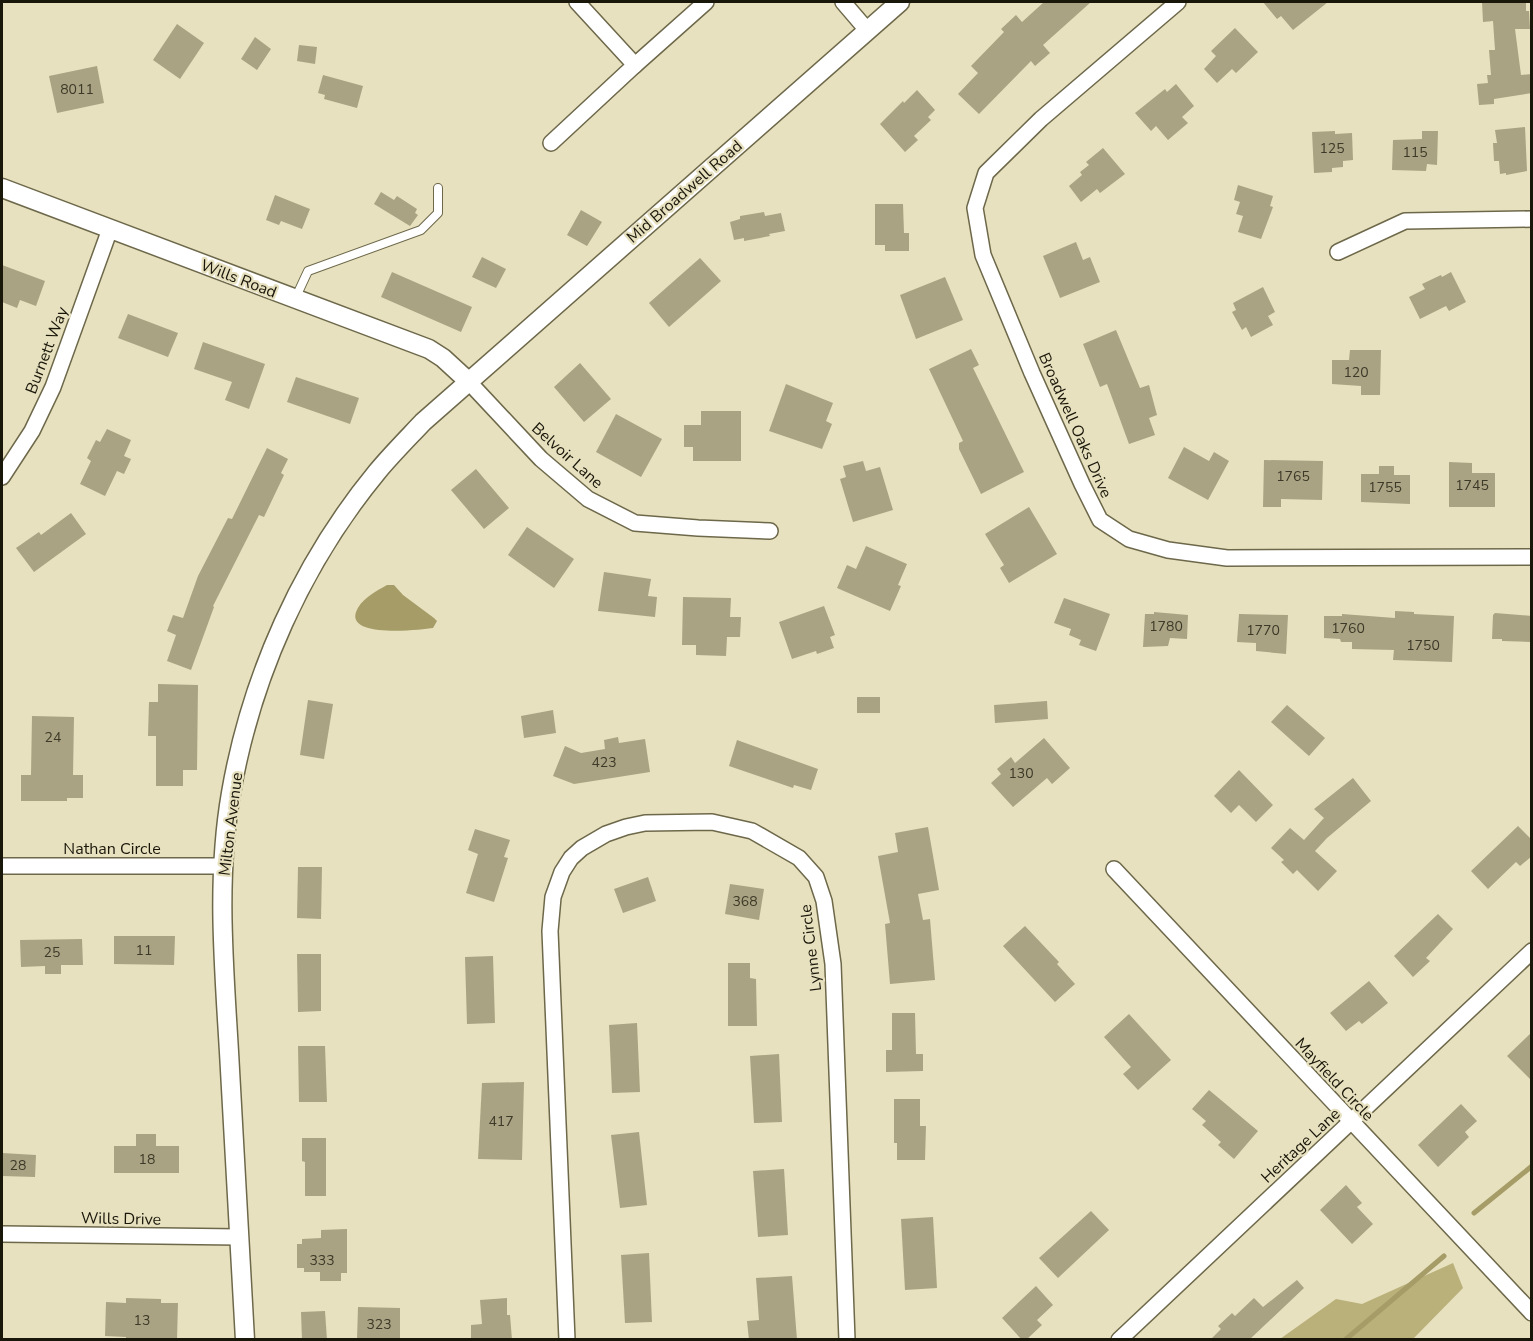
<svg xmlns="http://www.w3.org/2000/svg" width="1533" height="1341" viewBox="0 0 1533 1341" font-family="'Nunito Sans',sans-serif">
<rect width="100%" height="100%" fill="#e7e1bf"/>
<path fill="#bab07a" d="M1453,1263L1463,1288L1413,1339H1280L1336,1299L1362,1304Z"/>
<path fill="#a69c67" d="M387,585H394L403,595L434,618L437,621L433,628C419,630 347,638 356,612C360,600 376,591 387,585Z"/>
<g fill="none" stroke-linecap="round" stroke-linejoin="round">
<g stroke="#a69c67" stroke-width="5">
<path d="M1474,1213L1532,1166"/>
<path d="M1345,1340L1444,1256"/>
</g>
</g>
<g fill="#a9a383">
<path d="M1044,2H1091L1043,45L1050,53L1035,66L1031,61L979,114L958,94L978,73L971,66L1004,32L1001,29L1016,15L1022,22Z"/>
<path d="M1263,2H1328L1293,30L1281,16L1277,19Z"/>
<path d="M1482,2H1526V11H1529L1530,29H1515L1521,75L1532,74V93L1494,99V104L1479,105L1477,84L1488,83L1487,75H1491L1489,50H1495L1493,21L1483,22Z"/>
<path d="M177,24L204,43L180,79L153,60Z"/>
<path d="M1235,28L1258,52L1236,73L1232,69L1217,83L1204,69L1216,56L1211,51Z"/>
<path d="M255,37L271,49L257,70L241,59Z"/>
<path d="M299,45L317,47L315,64L297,61Z"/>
<path d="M97,66L104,103L57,113L49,76Z"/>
<path d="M323,75L363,86L357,108L324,99L325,95L318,93Z"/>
<path d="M1176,84L1194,106L1182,117L1188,123L1168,140L1156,126L1151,131L1135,113L1165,89L1167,92Z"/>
<path d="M917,90L935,110L928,117L931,120L914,136L918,140L905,152L880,124L903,101L904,103Z"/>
<path d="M1525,127L1527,171L1506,175V173L1500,174L1499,161H1494L1493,143H1497L1495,130Z"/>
<path d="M1335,131V134L1352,133L1353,160L1343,161V167L1332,168V172L1314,173L1312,132Z"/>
<path d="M1422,131H1438L1437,165L1427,164L1426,171L1392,170L1393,140L1422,139Z"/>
<path d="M1103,148L1125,174L1100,193L1097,189L1081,202L1069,186L1082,175L1080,172L1089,165L1086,162Z"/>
<path d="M1238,185L1273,196L1270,206L1273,207L1261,239L1238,232L1243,216L1236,214L1240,202L1234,200Z"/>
<path d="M381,192L394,200L397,196L417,209L415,213L418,215L410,226L374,204Z"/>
<path d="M275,195L310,209L302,229L281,221L279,225L266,220Z"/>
<path d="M875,204H903L904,233H909V251H885V245H875Z"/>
<path d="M581,210L602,222L587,246L567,235Z"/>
<path d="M764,212L765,216L781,213L785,231L769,234L770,236L744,241V238L734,240L730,222L740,219V216Z"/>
<path d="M1076,242L1083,260L1090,257L1100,282L1060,298L1043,256Z"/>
<path d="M482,257L506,269L496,288L472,277Z"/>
<path d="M700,258L721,281L669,327L649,303Z"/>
<path d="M2,265L45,281L36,306L20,300L17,308L2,302Z"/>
<path d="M392,272L472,307L461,332L381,297Z"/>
<path d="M1451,272L1466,302L1449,311L1446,306L1420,319L1409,297L1425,289L1422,284L1441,275L1442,277Z"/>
<path d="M945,277L963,320L916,339L900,295Z"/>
<path d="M1263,287L1275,312L1268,316L1273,325L1251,337L1246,327L1242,330L1232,312L1236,310L1233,303Z"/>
<path d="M128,314L178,333L168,357L118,338Z"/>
<path d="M1116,330L1140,388L1149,385L1157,415L1149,418L1155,435L1129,444L1107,384L1100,387L1083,344Z"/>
<path d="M203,342L265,364L249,409L225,400L232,382L194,369Z"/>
<path d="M971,349L979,365L973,368L1024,472L981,494L959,449V443L963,441L929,369Z"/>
<path d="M1350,350H1381L1380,395H1361V386L1332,384V360H1349Z"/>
<path d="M580,363L611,399L584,422L554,387Z"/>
<path d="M296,377L359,398L350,424L287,402Z"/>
<path d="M786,384L833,403L826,421L832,424L822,449L769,431Z"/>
<path d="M701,411H741V461H693V447H684V425H701Z"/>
<path d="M616,414L662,439L641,477L596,452Z"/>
<path d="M107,429L131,440L124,456L131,459L124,474L117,471L105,496L80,484L91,461L87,458L96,440L100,442Z"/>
<path d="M1184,447L1209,461L1214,452L1229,461L1208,500L1168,478Z"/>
<path d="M267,448L288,459L281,473L284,475L264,517L259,515L213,606L214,607L191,670L167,661L176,635L167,631L173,615L183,618L198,576L228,518L232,519Z"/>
<path d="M1264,460L1323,461L1322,500L1281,499V507H1263Z"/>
<path d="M863,461L866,471L880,467L893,510L853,522L840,479L846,477L843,466Z"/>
<path d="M1449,462L1472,463V473H1495V507H1449Z"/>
<path d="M1379,466H1394V475H1410V504L1361,502V474H1379Z"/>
<path d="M476,469L509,508L484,529L451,490Z"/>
<path d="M1029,507L1057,554L1009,583L1000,568L1004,565L985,534Z"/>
<path d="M71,513L86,534L34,572L16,548L39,532L41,535Z"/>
<path d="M527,527L574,559L554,588L508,555Z"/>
<path d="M866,546L907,564L898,585L901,586L890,611L837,588L847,565L856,569Z"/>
<path d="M604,572L651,579L648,596L657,597L655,617L598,611Z"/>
<path d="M683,597L731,598L730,617H741L740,637H727L726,656L696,655V645H682Z"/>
<path d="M1064,598L1110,614L1096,651L1079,645L1081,640L1069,635L1071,629L1054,623Z"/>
<path d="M824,606L835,635L830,637L834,648L817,654L816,651L792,659L779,622Z"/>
<path d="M1395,611L1414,612V614L1454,616L1452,662L1393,660L1394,650L1352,649V642H1341L1340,639L1324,638V616H1342V614L1395,618Z"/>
<path d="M1154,612L1188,615L1187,639L1170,638L1168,646L1143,647L1145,614H1154Z"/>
<path d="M1495,613L1532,616V642L1502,641V639H1492L1493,615Z"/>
<path d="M1239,614L1288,615L1286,654L1256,651V643L1237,642Z"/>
<path d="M158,684L198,685L197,770H183V786H156V736H148L149,702H158Z"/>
<rect x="857" y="697" width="23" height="16"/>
<path d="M308,700L333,704L324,759L300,755Z"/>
<path d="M1047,701L1048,719L995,723L994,705Z"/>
<path d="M1287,705L1325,738L1309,756L1271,722Z"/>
<path d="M553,710L556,733L524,738L521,716Z"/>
<path d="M32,716L74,717L73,775H83V798H67V801H21V775H31Z"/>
<path d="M618,737L619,743L645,739L650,772L574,784L553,776L565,746L581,753L605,749L604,740Z"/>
<path d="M1044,738L1070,768L1052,784L1047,778L1013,807L991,783L1001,774L997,769L1011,757L1015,763Z"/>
<path d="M737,740L818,769L811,790L794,785L793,788L729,766Z"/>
<path d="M1239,770L1273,805L1256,822L1239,805L1231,813L1214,796Z"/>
<path d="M1353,778L1371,801L1327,838L1315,851L1337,871L1318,891L1297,870L1293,874L1281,862L1284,860L1271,848L1290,828L1304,840L1324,818L1314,809Z"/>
<path d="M1518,826L1532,840V856L1520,866L1516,862L1488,889L1471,871Z"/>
<path d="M928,827L939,890L918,894L923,920L930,919L935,980L890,984L885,924L890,923L878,856L898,852L895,833Z"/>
<path d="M475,829L510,840L504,857L508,858L494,902L466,893L478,854L468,850Z"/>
<path d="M298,867H322L321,919L297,918Z"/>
<path d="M648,877L656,901L623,913L614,889Z"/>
<path d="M730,884L764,889L759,920L725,914Z"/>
<path d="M1438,914L1453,929L1426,958L1430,961L1413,977L1394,956Z"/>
<path d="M1025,926L1059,962L1057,964L1075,984L1055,1002L1003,946Z"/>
<path d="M114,936H175L174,965L114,964Z"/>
<path d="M82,939L83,965H61V974H45V966L21,967L20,940Z"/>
<path d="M297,954H321V1011L298,1012Z"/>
<path d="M493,956L495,1023L467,1024L465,957Z"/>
<path d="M728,963H750V978L756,979L757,1026H728Z"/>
<path d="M1369,981L1388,1003L1362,1024L1359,1021L1346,1031L1330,1013Z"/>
<path d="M892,1013H915L916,1054H923V1071L886,1072V1050H892Z"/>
<path d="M1129,1014L1171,1060L1138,1090L1123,1074L1131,1067L1104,1037Z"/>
<path d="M637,1023L640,1092L612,1093L609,1025Z"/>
<path d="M1532,1032V1081L1507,1056Z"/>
<path d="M298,1046H325L327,1102H299Z"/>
<path d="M779,1054L782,1122L754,1123L750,1056Z"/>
<path d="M524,1082L522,1160L478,1159L482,1083Z"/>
<path d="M1209,1090L1258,1131L1234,1159L1218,1145L1221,1142L1202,1125L1206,1121L1192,1109Z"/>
<path d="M894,1099H920V1126H926L925,1160H897V1143H894Z"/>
<path d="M1461,1104L1477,1121L1465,1132L1469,1137L1438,1167L1418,1145Z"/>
<path d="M639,1132L647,1205L620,1208L611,1135Z"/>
<path d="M136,1134H156V1146H179V1173H114V1146H136Z"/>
<path d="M302,1138H326V1196H305V1162L302,1161Z"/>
<path d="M2,1153L36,1155L35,1177L2,1176Z"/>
<path d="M784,1169L788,1235L758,1237L753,1171Z"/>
<path d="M1346,1185L1362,1203L1357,1207L1373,1224L1352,1244L1320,1210Z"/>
<path d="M1091,1211L1109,1230L1058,1278L1039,1258Z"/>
<path d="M933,1217L937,1288L905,1290L901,1219Z"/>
<path d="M347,1229V1273H341V1281H320V1272H304V1268H297V1244H302V1239L321,1238V1230Z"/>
<path d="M649,1253L652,1322L625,1323L621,1255Z"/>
<path d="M792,1276L797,1340H749L747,1321L759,1320L756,1278Z"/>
<path d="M1297,1280L1304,1288L1249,1340H1210L1221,1329L1218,1326L1232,1313L1235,1316L1254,1298L1263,1307Z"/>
<path d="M1036,1286L1053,1305L1037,1320L1042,1325L1026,1340H1022L1002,1318Z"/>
<path d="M126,1298L161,1299V1303H178L177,1340H126V1337L105,1336L106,1302L126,1303Z"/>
<path d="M507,1298V1315H510L512,1340H471V1325L482,1324L480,1300Z"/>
<path d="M358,1307L400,1308V1340H357Z"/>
<path d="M325,1311L327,1340H302L301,1312Z"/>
</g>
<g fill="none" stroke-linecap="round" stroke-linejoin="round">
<defs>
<path id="service" d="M295,299L308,271L421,230L438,213V188"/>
<g id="minor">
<path d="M843,2L867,30"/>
<path d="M1178,2L1041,119L986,173L975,208L983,255L1032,373L1082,484L1100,520L1129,539L1168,550L1227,558L1532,557"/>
<path d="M634,66L706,2"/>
<path d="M551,143L635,65L577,2"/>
<path d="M1338,252L1405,221L1532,219"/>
<path d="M468,381L541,459L588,499L635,523L698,528L770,531"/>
<path d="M2,477L32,431L53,387L110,229"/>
<path d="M2,866H223"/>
<path d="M1114,869L1532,1313"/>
<path d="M2,1234L239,1237"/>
<path d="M567,1340L550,931L553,897L562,872L571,858L582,848L606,834L626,827L645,823L712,822L752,831L799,858L816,877L824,901L833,964L847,1340"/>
<path d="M1119,1340L1532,951"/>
</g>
<g id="tertiary">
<path d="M2,188L429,349L443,358L468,381"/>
<path d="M245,1340C240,1244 234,1148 229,1052C224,966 216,879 231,793C251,677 302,563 377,472C391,455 408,438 423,422L900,2"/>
</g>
</defs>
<use href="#service" stroke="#6d684a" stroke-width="10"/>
<use href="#minor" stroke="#6d684a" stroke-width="18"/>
<use href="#tertiary" stroke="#6d684a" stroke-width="21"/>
<use href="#service" stroke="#fff" stroke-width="8"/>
<use href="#minor" stroke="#fff" stroke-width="15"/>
<use href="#tertiary" stroke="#fff" stroke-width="18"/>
</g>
<g text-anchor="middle" stroke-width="4.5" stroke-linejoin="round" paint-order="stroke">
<g font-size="14" fill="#3d3928">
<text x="77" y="94">8011</text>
<text x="1332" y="153">125</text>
<text x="1415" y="157">115</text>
<text x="1356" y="377">120</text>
<text x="1293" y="481">1765</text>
<text x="1472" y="490">1745</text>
<text x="1385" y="492">1755</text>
<text x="1166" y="631">1780</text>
<text x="1348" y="633">1760</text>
<text x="1263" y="635">1770</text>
<text x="1423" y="650">1750</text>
<text x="53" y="742">24</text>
<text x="604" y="767">423</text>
<text x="1021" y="778">130</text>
<text x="745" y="906">368</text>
<text x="144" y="955">11</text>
<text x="52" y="957">25</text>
<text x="501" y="1126">417</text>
<text x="147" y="1164">18</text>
<text x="18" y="1170">28</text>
<text x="322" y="1265">333</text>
<text x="142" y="1325">13</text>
<text x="379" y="1329">323</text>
</g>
<g font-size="16" fill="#19160a" stroke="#e7e1bf">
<text transform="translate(684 191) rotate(-41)" y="6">Mid Broadwell Road</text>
<text transform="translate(239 278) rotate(21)" y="6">Wills Road</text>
<text transform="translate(46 350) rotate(-69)" y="6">Burnett Way</text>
<text transform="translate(1076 425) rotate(66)" y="6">Broadwell Oaks Drive</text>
<text transform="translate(568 455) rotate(42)" y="6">Belvoir Lane</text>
<text transform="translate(230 824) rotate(-83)" y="6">Milton Avenue</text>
<text x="112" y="854">Nathan Circle</text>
<text transform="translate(810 948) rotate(-97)" y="6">Lynne Circle</text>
<text transform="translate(1335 1079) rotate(47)" y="6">Mayfield Circle</text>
<text transform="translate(1300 1145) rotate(-43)" y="6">Heritage Lane</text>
<text transform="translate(121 1218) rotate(1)" y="6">Wills Drive</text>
</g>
</g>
<rect width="1533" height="1341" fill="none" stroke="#19160a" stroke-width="6"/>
</svg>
